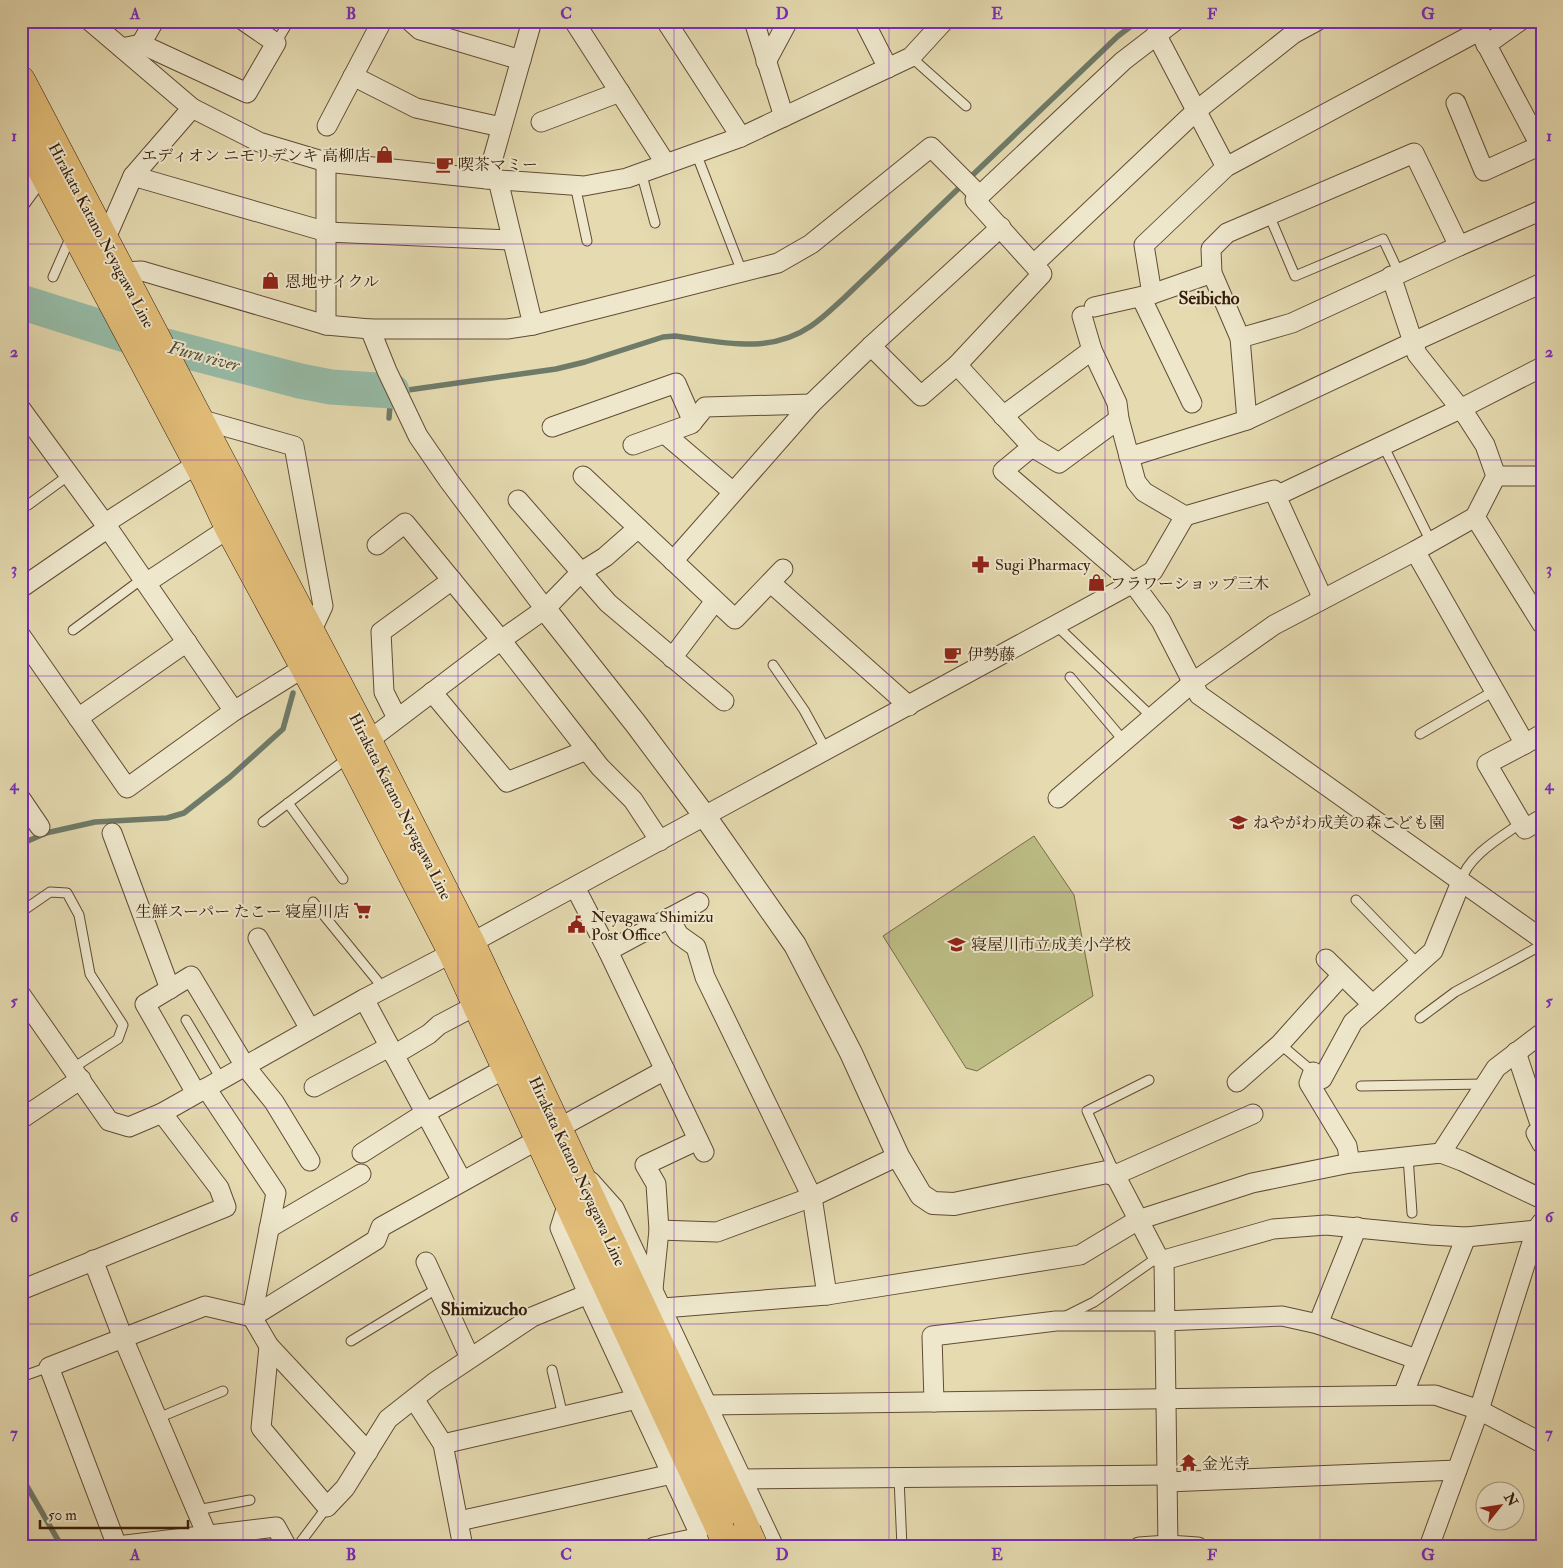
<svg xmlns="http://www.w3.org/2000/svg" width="1563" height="1568" viewBox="0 0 1563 1568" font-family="'IM FELL Double Pica','Noto Serif JP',serif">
<rect width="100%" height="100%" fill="#e5dab0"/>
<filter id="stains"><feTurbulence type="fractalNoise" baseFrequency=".004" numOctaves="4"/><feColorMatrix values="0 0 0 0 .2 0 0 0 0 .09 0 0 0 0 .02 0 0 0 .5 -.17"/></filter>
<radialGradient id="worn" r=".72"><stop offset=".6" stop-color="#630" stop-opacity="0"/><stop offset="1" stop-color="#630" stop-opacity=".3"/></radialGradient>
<path fill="#bdbd86" stroke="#796c48" d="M1034,836L1074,895L1093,996L977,1071L966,1068L883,936Z"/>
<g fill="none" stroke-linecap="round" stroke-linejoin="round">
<g stroke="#6f7b69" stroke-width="5.5">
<path d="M401,391L556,369L585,362L663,337L675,336C722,342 769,355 811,326C823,318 833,308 844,298L1118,36L1138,21"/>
<path d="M389,418L391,394"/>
<path d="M21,844L46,833L95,822L167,818L184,813L230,777L283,729L293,693"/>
<path d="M21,1476L62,1547"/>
</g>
<path stroke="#96bba7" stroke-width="35" d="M21,302L135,338L300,381L331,387L392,391"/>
<defs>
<g id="service">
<path d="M276,43L289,21"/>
<path d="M911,57L966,106"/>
<path d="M696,153L742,272"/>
<path d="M641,172L655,223"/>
<path d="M575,185L587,241"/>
<path d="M1269,215L1295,276L1383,239L1399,273"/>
<path d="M53,277L71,236"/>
<path d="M1383,445L1431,542"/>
<path d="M28,505L69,475"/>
<path d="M1056,625L1152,717"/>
<path d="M73,630L142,579"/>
<path d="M773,665L804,710L826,750"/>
<path d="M1070,677L1124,741"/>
<path d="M1420,734L1494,691"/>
<path d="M288,803L343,879"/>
<path d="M263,822L349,757"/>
<path d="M1461,882C1466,857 1501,837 1521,823"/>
<path d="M1356,900L1418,964"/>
<path d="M313,902L384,989"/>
<path d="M21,912L50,892L67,893L79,915L90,974L123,1025L118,1039L73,1068"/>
<path d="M1420,1018L1455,992L1542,945"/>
<path d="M186,1020L221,1079"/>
<path d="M1280,1044L1313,1072"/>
<path d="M1361,1086L1485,1084"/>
<path d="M1408,1157L1412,1213"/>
<path d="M1114,1171L1087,1111L1149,1080"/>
<path d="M1064,1317L1094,1302L1158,1257"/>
<path d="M351,1341L438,1288"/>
<path d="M552,1370L563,1416"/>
<path d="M21,1377L49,1367"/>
<path d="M158,1418L223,1391"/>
<path d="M899,1478L902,1547"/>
<path d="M197,1510L250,1500"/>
<path d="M297,1547L327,1507"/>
</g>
<g id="minor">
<path d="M90,21L192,108L259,142L326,162L487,179L584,186L627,178L741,137L911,57L944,21"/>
<path d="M410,21L420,30L521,60"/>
<path d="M574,21L666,164"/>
<path d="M666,21L741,137"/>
<path d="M754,21L784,117"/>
<path d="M864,21L888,68"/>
<path d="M1474,21L1542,149"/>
<path d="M1156,34L1226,167"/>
<path d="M141,44L154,21"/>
<path d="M1486,45L1520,21"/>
<path d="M122,48L141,44L247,93L276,43L244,21"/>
<path d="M766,62L788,21"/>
<path d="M353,76L416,108L501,127"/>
<path d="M1456,103L1484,171L1539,146"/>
<path d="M541,122L620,92"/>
<path d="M327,126L382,21"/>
<path d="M326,162V325"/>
<path d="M133,176L327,232L512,240"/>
<path d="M487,179L532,21"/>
<path d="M498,180L533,325"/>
<path d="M21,201L43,171"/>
<path d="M103,235L109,231L133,176L192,108"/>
<path d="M1034,264L1196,111L1293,34L1317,21"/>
<path d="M121,272L142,271L326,325L370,329L387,371L418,436L449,481L545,609"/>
<path d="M1152,294L1144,245L1226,167L1479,31"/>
<path d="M1141,297L1192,403"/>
<path d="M1094,307L1152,294L1212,273"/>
<path d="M1082,316L1092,350L1117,403L1119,419L1136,482L1144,492L1185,516L1274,490"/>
<path d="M370,329H507L533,325L778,263L811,244L931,147L980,196"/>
<path d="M1240,338L1292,323L1459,246L1542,210"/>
<path d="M871,346L921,396L957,365L1042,274L975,200L1123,61L1175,21"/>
<path d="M957,365L1032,447L1059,463L1119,419"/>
<path d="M21,409L108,528L234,711"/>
<path d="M1003,416L1092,350"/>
<path d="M199,419L294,446L323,606L311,632"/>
<path d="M1247,420L1240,338L1212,273L1211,249L1227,233L1414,153L1459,246"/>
<path d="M552,427L676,383L693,422"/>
<path d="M665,434L733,492"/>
<path d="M633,445L691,424L705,407L811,404"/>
<path d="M1032,447L1003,471L1133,583L1153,571L1185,516"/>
<path d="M1129,457L1247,420L1413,342L1542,283"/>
<path d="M583,476L735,619L783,569"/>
<path d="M1496,476H1538L1542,474"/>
<path d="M518,500L608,603L724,701"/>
<path d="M1475,517L1542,624"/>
<path d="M104,524L197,464"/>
<path d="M377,545L405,523L501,640L600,767L633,800L660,841"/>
<path d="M1415,551L1525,744L1487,764L1525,829L1542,819"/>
<path d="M673,561L811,404L871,346L1001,227"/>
<path d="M146,583L229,528"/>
<path d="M771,583L909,706"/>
<path d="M21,588L108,528"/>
<path d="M1323,599L1276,496L1460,409L1542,367"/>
<path d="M21,636L127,788L234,711L303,668"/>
<path d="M672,658L715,601"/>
<path d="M432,692L507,782L587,750"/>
<path d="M78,718L187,642"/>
<path d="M397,718L384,692L381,632L452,580"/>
<path d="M368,741L501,640L545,609L581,572L605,557L638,528"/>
<path d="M1525,744L1542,734"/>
<path d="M1058,798L1192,683L1274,625L1415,551L1475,517L1496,476L1485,445L1467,417L1417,354L1391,276"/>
<path d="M21,799L40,827"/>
<path d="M112,833L170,989"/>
<path d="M575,887L608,951L704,1152"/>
<path d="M669,918L679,935L696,947L705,977L812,1197L827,1295"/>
<path d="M258,938L310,1029"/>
<path d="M608,951L699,902"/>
<path d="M1326,959L1372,1004"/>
<path d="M21,995L109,1121L129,1127L162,1113L364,999L471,943L1133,583L1161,621L1199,695L1542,939"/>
<path d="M364,999L462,1181"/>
<path d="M1516,1052L1539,1121"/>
<path d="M394,1055L429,1034L439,1025L477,1005"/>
<path d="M1237,1082L1280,1044L1342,975"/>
<path d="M314,1087L389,1047"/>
<path d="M206,1088L276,1193L252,1317L269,1346L368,1452"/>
<path d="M196,1093L145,1004L191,976L245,1066L274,1102L310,1161"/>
<path d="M21,1119L81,1079"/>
<path d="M557,1129L665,1070"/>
<path d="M1536,1133L1542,1144"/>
<path d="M362,1153L425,1113L506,1068"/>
<path d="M1441,1153L1496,1068L1542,1033"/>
<path d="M1350,1163L1347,1146L1309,1083L1313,1072L1322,1079L1353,1022L1433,951L1461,882"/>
<path d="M590,1181L614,1208L774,1547"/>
<path d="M269,1228L361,1174"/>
<path d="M659,1230L717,1232L812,1197L898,1156"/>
<path d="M93,1260L123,1338L207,1535"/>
<path d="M1164,1260L1273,1229L1326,1225L1430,1235L1466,1237L1536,1230L1542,1236"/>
<path d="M426,1262L470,1358"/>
<path d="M653,1289L659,1230L656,1184L645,1165L698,1140"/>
<path d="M21,1290L226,1207L219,1188L162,1113"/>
<path d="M588,1294L701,1537"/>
<path d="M663,1308L827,1295L1080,1255L1138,1220L1252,1183L1350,1163L1441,1153L1462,1161L1542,1199"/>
<path d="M1318,1324L1357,1227"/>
<path d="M269,1346L261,1428L327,1507L345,1488L388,1419L435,1382L532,1317L588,1294L560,1228L568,1203"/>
<path d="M1403,1395L1466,1237"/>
<path d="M414,1399L443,1444L463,1547"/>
<path d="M934,1402L932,1336L1056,1321H1164L1282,1316L1318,1324L1416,1359"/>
<path d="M706,1405L1435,1395L1479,1410L1542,1443"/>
<path d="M443,1444L637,1399"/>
<path d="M743,1479L1167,1475"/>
<path d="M1167,1482L1457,1470"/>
<path d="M459,1521L672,1474"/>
<path d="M287,1547L276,1527L117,1546L49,1367L205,1306L252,1317L376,1240L381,1227L539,1139"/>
<path d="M654,1547L701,1537L711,1539"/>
<path d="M1139,1547L1168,1545L1198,1547"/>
<path d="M1168,1547L1164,1260L1158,1257L1115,1175L1253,1114"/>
<path d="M1429,1547L1479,1410L1536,1230L1542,1222"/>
</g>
<path id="tertiary" d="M545,609L636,724L704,815L795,945L851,1053L898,1156L921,1195L933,1203L954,1204L1107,1172L1115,1175"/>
<g id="primary">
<path d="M21,80L368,741L471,943L747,1531"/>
<path d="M21,131L206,479L229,528L314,685L452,952L720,1529"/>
</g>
</defs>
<use href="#service" stroke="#614c34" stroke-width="11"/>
<use href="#minor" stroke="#614c34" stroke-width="21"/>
<use href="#tertiary" stroke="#614c34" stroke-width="24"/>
<use href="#primary" stroke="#351c0b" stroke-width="29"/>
<use href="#service" stroke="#eee7cc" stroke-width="9"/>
<use href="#minor" stroke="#eee7cc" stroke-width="19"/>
<use href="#tertiary" stroke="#eee7cc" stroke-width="22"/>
<use href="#primary" stroke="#e2bd78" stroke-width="28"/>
<defs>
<g id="primary-bridge">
<path d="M720,1529L728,1547"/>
<path d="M747,1531L754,1547"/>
</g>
</defs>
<use href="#primary-bridge" stroke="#351c0b" stroke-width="29" stroke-linecap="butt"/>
<use href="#primary-bridge" stroke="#e2bd78" stroke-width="28"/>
</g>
<path fill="none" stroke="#7b2cbf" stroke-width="1" stroke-opacity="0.55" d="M243,21V1547M458,21V1547M674,21V1547M889,21V1547M1105,21V1547M1320,21V1547M21,244H1542M21,460H1542M21,676H1542M21,892H1542M21,1108H1542M21,1324H1542"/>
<defs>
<symbol id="shop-bare" viewBox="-9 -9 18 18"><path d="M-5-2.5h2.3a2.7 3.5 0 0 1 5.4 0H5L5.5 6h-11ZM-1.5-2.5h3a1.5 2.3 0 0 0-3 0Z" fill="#8f2418" stroke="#eee7cc" stroke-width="2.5" paint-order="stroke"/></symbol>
<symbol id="cafe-bare" viewBox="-9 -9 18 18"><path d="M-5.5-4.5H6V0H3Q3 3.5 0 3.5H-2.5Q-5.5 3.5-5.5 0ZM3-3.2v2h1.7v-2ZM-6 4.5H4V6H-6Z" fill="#8f2418" stroke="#eee7cc" stroke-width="2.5" paint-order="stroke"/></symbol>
<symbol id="pharmacy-bare" viewBox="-9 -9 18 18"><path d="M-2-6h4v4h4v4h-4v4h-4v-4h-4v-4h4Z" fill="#8f2418" stroke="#eee7cc" stroke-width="2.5" paint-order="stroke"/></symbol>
<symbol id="school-bare" viewBox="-9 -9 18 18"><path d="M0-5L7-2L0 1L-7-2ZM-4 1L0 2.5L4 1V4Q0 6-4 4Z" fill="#8f2418" stroke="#eee7cc" stroke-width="2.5" paint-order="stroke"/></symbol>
<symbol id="supermarket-bare" viewBox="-9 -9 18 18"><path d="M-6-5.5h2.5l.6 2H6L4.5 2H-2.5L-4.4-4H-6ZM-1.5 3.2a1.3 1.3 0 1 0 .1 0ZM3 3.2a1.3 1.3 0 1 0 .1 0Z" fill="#8f2418" stroke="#eee7cc" stroke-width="2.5" paint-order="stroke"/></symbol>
<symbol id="civic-bare" viewBox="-9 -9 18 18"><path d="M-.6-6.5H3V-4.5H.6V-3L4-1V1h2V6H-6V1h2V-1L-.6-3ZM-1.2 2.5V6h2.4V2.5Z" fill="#8f2418" stroke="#eee7cc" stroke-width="2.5" paint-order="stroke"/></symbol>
<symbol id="temple-bare" viewBox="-9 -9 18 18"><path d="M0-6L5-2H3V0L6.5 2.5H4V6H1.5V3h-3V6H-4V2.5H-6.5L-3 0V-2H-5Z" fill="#8f2418" stroke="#eee7cc" stroke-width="2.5" paint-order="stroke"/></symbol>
</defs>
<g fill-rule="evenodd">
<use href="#shop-bare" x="372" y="142" width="25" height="25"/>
<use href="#cafe-bare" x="432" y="152" width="25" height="25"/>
<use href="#shop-bare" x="258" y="268" width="25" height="25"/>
<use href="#pharmacy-bare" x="968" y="552" width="25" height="25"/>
<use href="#shop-bare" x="1084" y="570" width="25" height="25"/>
<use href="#cafe-bare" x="940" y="642" width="25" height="25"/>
<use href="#school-bare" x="1226" y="810" width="25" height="25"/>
<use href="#supermarket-bare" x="350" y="898" width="25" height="25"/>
<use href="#civic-bare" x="564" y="912" width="25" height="25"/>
<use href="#school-bare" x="944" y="932" width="25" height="25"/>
<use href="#temple-bare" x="1176" y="1450" width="25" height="25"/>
</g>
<g text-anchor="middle" stroke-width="4" stroke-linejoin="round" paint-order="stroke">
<g font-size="16" fill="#351c0b" stroke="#eee7cc" text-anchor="start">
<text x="370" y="161" text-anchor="end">エディオン ニモリデンキ 高柳店</text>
<text x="458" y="170">喫茶マミー</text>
<text x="285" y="287">恩地サイクル</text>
<text x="995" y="570">Sugi Pharmacy</text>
<text x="1110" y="589">フラワーショップ三木</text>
<text x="967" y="660">伊勢藤</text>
<text x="1253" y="828">ねやがわ成美の森こども園</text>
<text x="349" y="917" text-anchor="end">生鮮スーパー たこー 寝屋川店</text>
<text x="591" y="922">Neyagawa Shimizu<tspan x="591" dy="18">Post Office</tspan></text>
<text x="971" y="950">寝屋川市立成美小学校</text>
<text x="1202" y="1469">金光寺</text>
</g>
<g font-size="16" fill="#351c0b" stroke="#eee7cc">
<text transform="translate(102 235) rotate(62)" y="6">Hirakata Katano Neyagawa Line</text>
<text transform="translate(401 806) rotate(63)" y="6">Hirakata Katano Neyagawa Line</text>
<text transform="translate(578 1171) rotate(65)" y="6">Hirakata Katano Neyagawa Line</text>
</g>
<g font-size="18" font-weight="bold" fill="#351c0b" stroke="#eee7cc">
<text x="1209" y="304">Seibicho</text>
<text x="484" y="1315">Shimizucho</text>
</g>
<g font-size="18" font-style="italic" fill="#524c3a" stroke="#eee7cc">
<text transform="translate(204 356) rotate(15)" y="6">Furu river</text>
</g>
</g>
<rect width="1563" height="1568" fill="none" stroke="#e5dab0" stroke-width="55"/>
<g transform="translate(1500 1506) rotate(60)"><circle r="24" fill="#eee7cc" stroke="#a4967f"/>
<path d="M0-4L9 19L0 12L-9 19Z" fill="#8f2418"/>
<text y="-8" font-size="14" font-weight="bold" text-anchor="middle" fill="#351c0b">N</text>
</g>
<path d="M40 1520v8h148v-8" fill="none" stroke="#351c0b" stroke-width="2.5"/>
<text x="48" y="1520" font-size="15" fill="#351c0b" stroke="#eee7cc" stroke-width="4" paint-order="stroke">50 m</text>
<rect x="28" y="28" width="1508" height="1512" fill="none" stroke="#7b2cbf" stroke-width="2"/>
<g font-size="16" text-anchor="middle" font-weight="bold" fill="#7b2cbf">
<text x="135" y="19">A</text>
<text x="351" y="19">B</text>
<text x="566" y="19">C</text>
<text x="782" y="19">D</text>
<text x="997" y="19">E</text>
<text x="1212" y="19">F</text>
<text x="1428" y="19">G</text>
<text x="14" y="141">1</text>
<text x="1549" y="141">1</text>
<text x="14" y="357">2</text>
<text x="1549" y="357">2</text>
<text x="14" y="574">3</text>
<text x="1549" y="574">3</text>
<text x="14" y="790">4</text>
<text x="1549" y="790">4</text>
<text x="14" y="1006">5</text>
<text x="1549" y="1006">5</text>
<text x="14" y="1222">6</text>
<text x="1549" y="1222">6</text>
<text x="14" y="1438">7</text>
<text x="1549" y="1438">7</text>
<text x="135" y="1560">A</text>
<text x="351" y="1560">B</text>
<text x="566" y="1560">C</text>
<text x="782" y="1560">D</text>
<text x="997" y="1560">E</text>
<text x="1212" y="1560">F</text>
<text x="1428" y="1560">G</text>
</g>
<rect width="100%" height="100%" filter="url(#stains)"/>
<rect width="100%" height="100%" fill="url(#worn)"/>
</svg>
